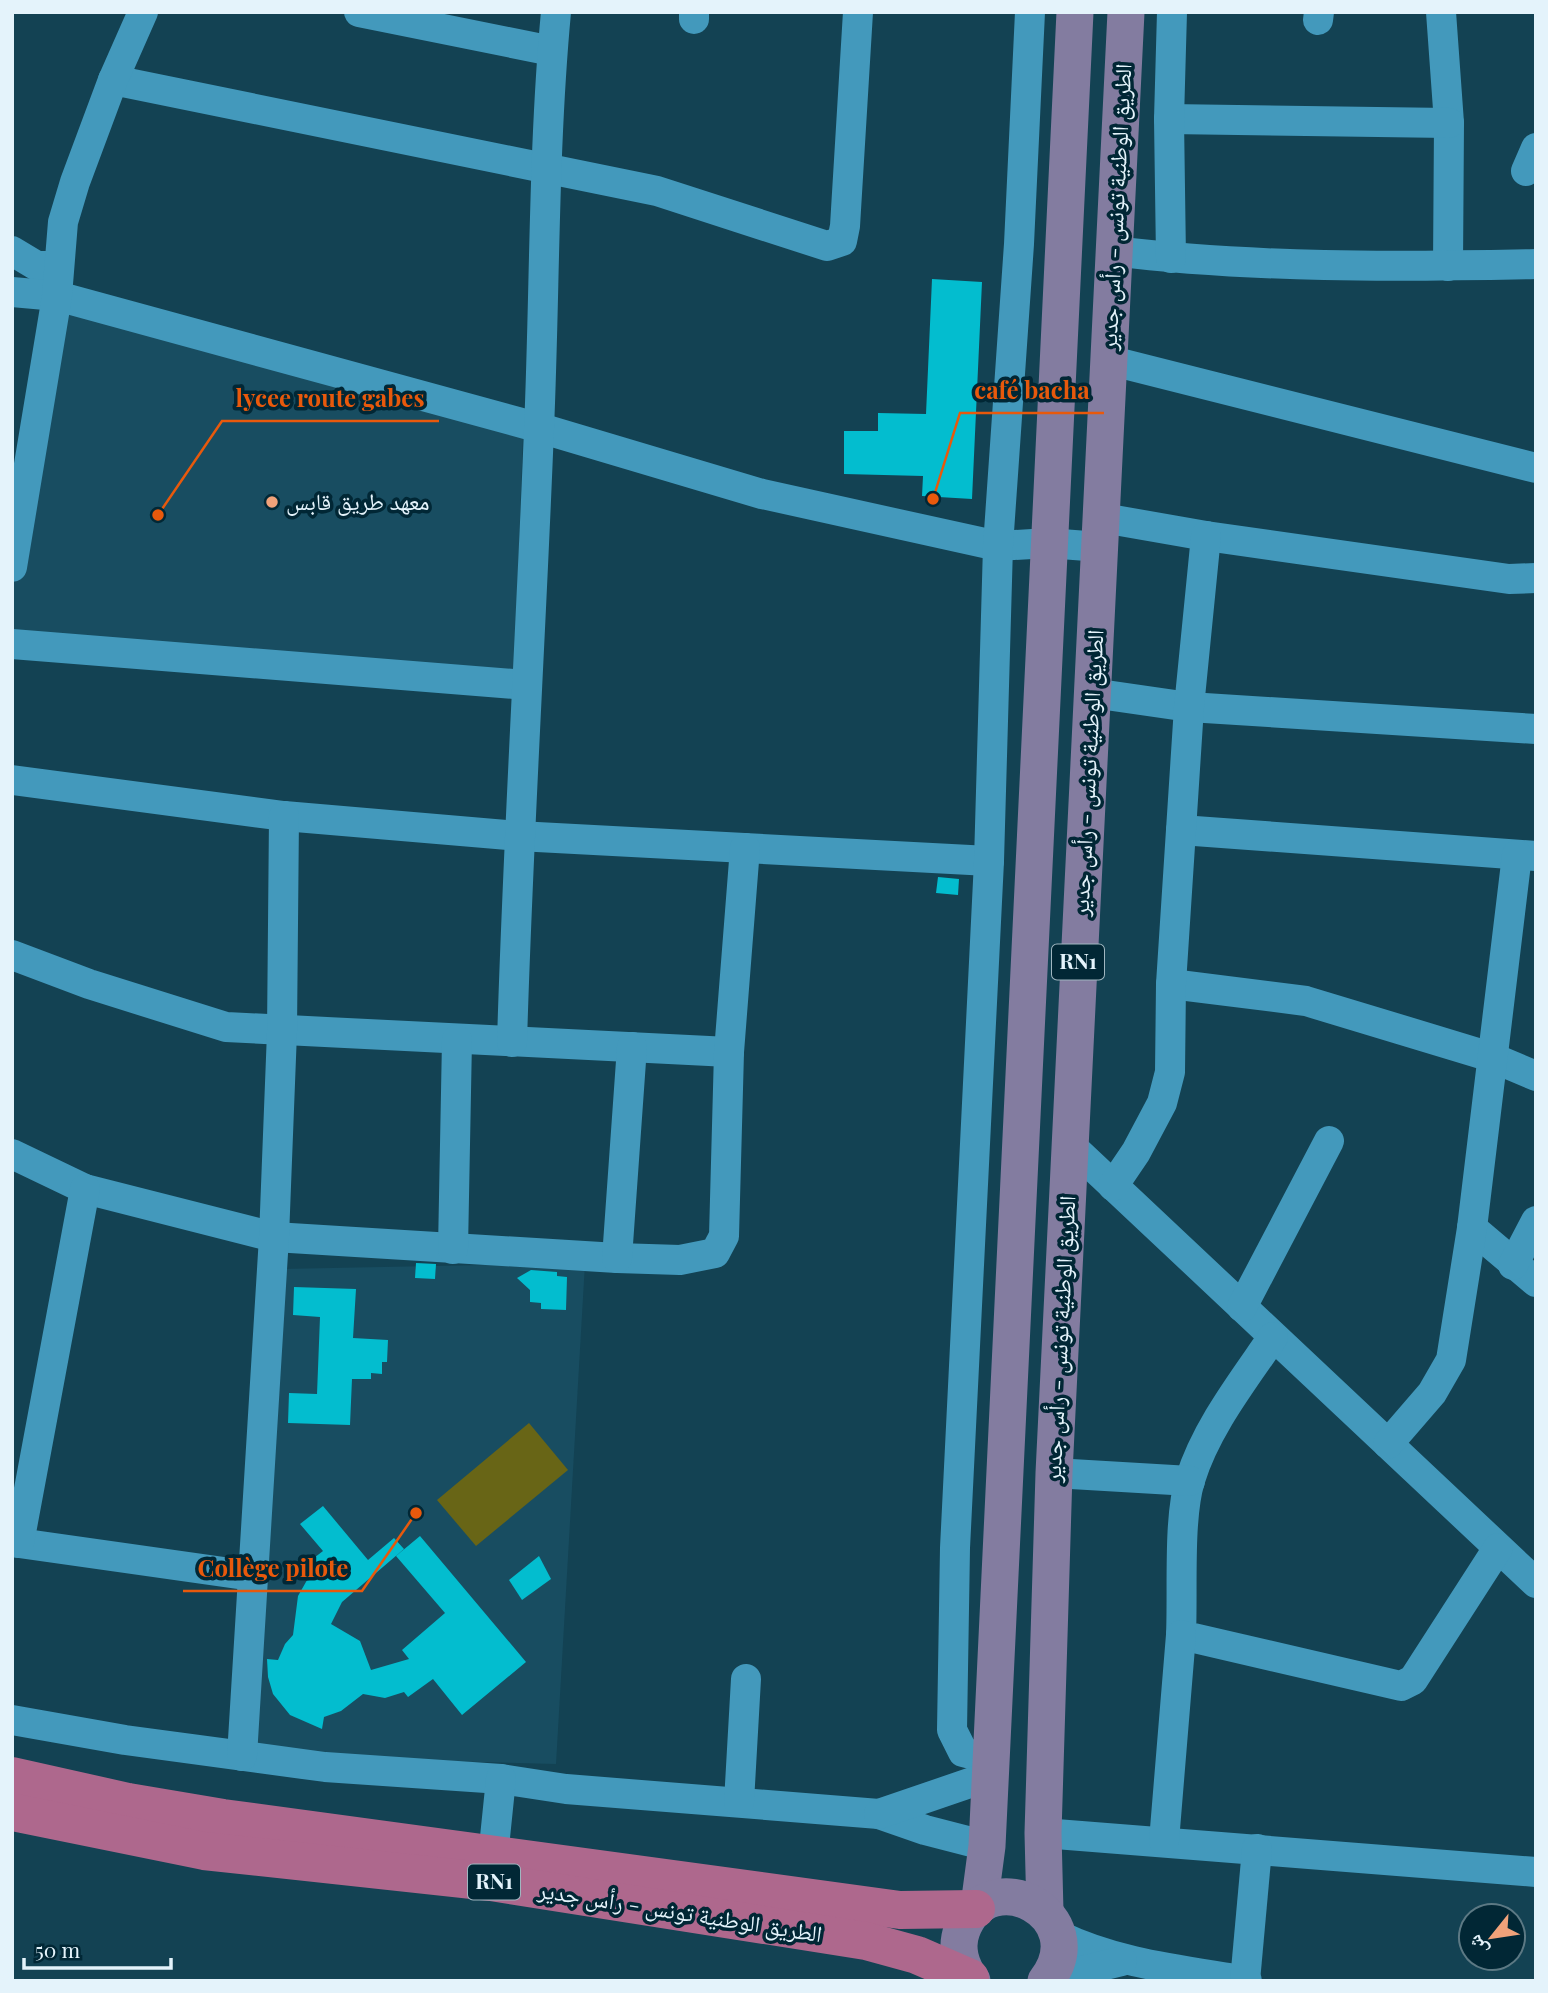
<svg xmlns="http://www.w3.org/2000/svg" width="1548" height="1993" viewBox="0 0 1548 1993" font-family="'Playfair Display','Noto Naskh Arabic',serif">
<rect width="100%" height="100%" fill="#134253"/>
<g fill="#184d61">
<path d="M57,296L523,437L514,684L12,644V567Z"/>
<path d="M585,1263L556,1764L242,1756L281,1269Z"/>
</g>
<path fill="#686516" d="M529,1423L568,1470L476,1546L437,1500Z"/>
<g fill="#03bdcf">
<path d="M932,279L982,282L972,499L922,496L923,476L844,474V431H878V413L926,414Z"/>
<path d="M938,877L959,879L958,895L936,893Z"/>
<path d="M416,1263L436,1264L435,1279L415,1278Z"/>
<path d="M531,1270L557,1272V1276L567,1277L566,1310L541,1309V1303L530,1302V1290L517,1278Z"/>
<path d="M294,1287L356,1289L353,1338L388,1340L387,1362H382V1374L371,1373V1379H352L350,1425L288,1423L289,1393L317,1394L320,1317L293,1315Z"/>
<path d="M323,1506L368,1560L394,1538L404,1549L342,1602L331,1624L360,1641L371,1670L409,1659L402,1650L445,1613L396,1556L420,1536L526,1662L462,1715L433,1679L408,1697L404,1692L385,1698L363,1694L341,1711L324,1717L322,1729L290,1715L273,1694L268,1677L267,1659L278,1660L285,1644L293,1635L298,1596L315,1566L310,1561L323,1551L300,1524Z"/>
<path d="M539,1556L551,1579L522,1600L509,1580Z"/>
</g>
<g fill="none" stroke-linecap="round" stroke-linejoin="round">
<g stroke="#4399bc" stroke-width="30">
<path d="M359,12L552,51"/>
<path d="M1441,12L1449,123L1448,266"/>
<path d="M694,19V12"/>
<path d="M1318,20L1319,12"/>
<path d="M113,80L657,191L827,246L842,241L845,226L858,12"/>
<path d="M1169,119L1449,123"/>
<path d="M1526,171L1536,148"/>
<path d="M12,251L37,266H59"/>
<path d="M1113,251C1252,268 1396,267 1536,264"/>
<path d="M1171,258L1169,119L1172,12"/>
<path d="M12,292L57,296L540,428L762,494L998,546L1048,543L1100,547"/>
<path d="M1108,360L1536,468"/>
<path d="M1103,518L1206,536L1509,579L1536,578"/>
<path d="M12,567L57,296L63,222L75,182L113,80L143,12"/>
<path d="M12,644L526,685"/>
<path d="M1092,693L1189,707L1536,729"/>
<path d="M12,780L284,816L518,836L989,861"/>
<path d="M1181,830L1536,856"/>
<path d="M12,955L89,984L226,1027L729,1052"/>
<path d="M1171,984L1306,1001L1491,1057L1536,1076"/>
<path d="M512,1042C518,837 531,634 539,429C545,290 543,151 556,12"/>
<path d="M1069,1144L1536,1583"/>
<path d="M12,1154L85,1189L274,1237L617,1258L680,1260L715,1253L724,1236L729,1052L745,848"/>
<path d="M1113,1186L1136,1152L1162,1103L1170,1072L1171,984L1189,707L1206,536"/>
<path d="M1472,1228L1536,1282"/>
<path d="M453,1249L457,1040"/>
<path d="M617,1258L632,1047"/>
<path d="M1513,1265L1536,1221"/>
<path d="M1242,1307L1329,1141"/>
<path d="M1273,1337C1243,1381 1206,1428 1190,1480C1178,1519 1183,1592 1181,1635L1401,1686L1413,1680L1498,1548"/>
<path d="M1388,1444L1432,1393L1451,1360L1472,1228L1517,855"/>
<path d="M1054,1473L1190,1481"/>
<path d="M12,1542L252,1576"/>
<path d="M19,1543L85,1189"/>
<path d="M12,1720L125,1740L325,1767L501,1779L566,1789L879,1814L925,1830L987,1846"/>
<path d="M242,1756L274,1237L282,1032L284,816"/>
<path d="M990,1759L963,1752L952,1730L955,1548L989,861L998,546L1019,244L1030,12"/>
<path d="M739,1802L746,1679"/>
<path d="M879,1814L990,1776"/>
<path d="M1043,1833L1536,1872"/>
<path d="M1164,1841L1181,1635"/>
<path d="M491,1876L501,1779"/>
<path d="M1058,1935C1117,1964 1182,1970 1247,1981"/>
<path d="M1048,1979L1122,1961"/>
<path d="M1245,1981L1257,1849"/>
</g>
<g stroke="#837ca0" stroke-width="37">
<path d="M979,1906L987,1846L1075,12"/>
<path d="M1045,1912L1043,1833L1054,1473L1126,12"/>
<path d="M972,1981C961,1967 955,1948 962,1930C989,1858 1096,1916 1046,1981"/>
</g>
<g stroke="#ae688d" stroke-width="38">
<path d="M12,1776L128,1802L223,1818L900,1910L976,1909"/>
<path d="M12,1812L204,1851L491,1882L866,1941L917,1955L970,1978"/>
</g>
</g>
<circle fill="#f0a27a" stroke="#012735" stroke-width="2.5" cx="272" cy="502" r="7"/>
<g text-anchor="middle" stroke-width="7" stroke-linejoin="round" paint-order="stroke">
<g fill="#012735" stroke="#a0b6c0" stroke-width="2">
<rect x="1052" y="944.5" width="52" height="35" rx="5"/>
<rect x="468" y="1864.5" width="52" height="35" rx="5"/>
</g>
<g font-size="21" font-weight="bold" fill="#e4f3fb">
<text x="1078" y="969">RN1</text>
<text x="494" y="1889">RN1</text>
</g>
<g font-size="23" fill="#e4f3fb" stroke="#012735">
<text transform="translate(1116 207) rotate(-87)" y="8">الطريق الوطنية تونس - رأس جدير</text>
<text transform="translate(1088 773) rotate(-87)" y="8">الطريق الوطنية تونس - رأس جدير</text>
<text transform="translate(1060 1339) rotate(-87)" y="8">الطريق الوطنية تونس - رأس جدير</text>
<text transform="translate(680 1912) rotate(9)" y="8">الطريق الوطنية تونس - رأس جدير</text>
</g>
<g font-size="23" fill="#e4f3fb" stroke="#012735" text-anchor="start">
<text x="286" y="510">معهد طريق قابس</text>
</g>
</g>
<path fill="none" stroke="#e8590c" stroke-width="2.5" d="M933 499L960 413H1104M158 515L222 421H439M416 1513L362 1591H183"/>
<g fill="#e8590c" stroke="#012735" stroke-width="2.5">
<circle cx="933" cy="499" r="7"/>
<circle cx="158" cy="515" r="7"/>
<circle cx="416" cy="1513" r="7"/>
</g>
<g font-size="24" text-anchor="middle" font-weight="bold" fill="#e8590c" stroke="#012735" stroke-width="7" stroke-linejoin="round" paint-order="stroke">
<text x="1032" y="399">café bacha</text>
<text x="330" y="407">lycee route gabes</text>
<text x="273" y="1577">Collège pilote</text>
</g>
<rect width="1548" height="1993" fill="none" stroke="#e4f3fb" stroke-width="28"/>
<g transform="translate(1492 1937) rotate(240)"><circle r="33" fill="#012735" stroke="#5c7984" stroke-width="2"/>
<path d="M0-5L12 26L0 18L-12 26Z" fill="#f0a27a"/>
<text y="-10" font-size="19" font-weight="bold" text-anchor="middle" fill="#e4f3fb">ش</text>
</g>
<path d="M24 1958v10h147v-10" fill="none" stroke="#e4f3fb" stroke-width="3.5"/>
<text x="35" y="1958" font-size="21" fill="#e4f3fb" stroke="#012735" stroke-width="5" paint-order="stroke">50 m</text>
</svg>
